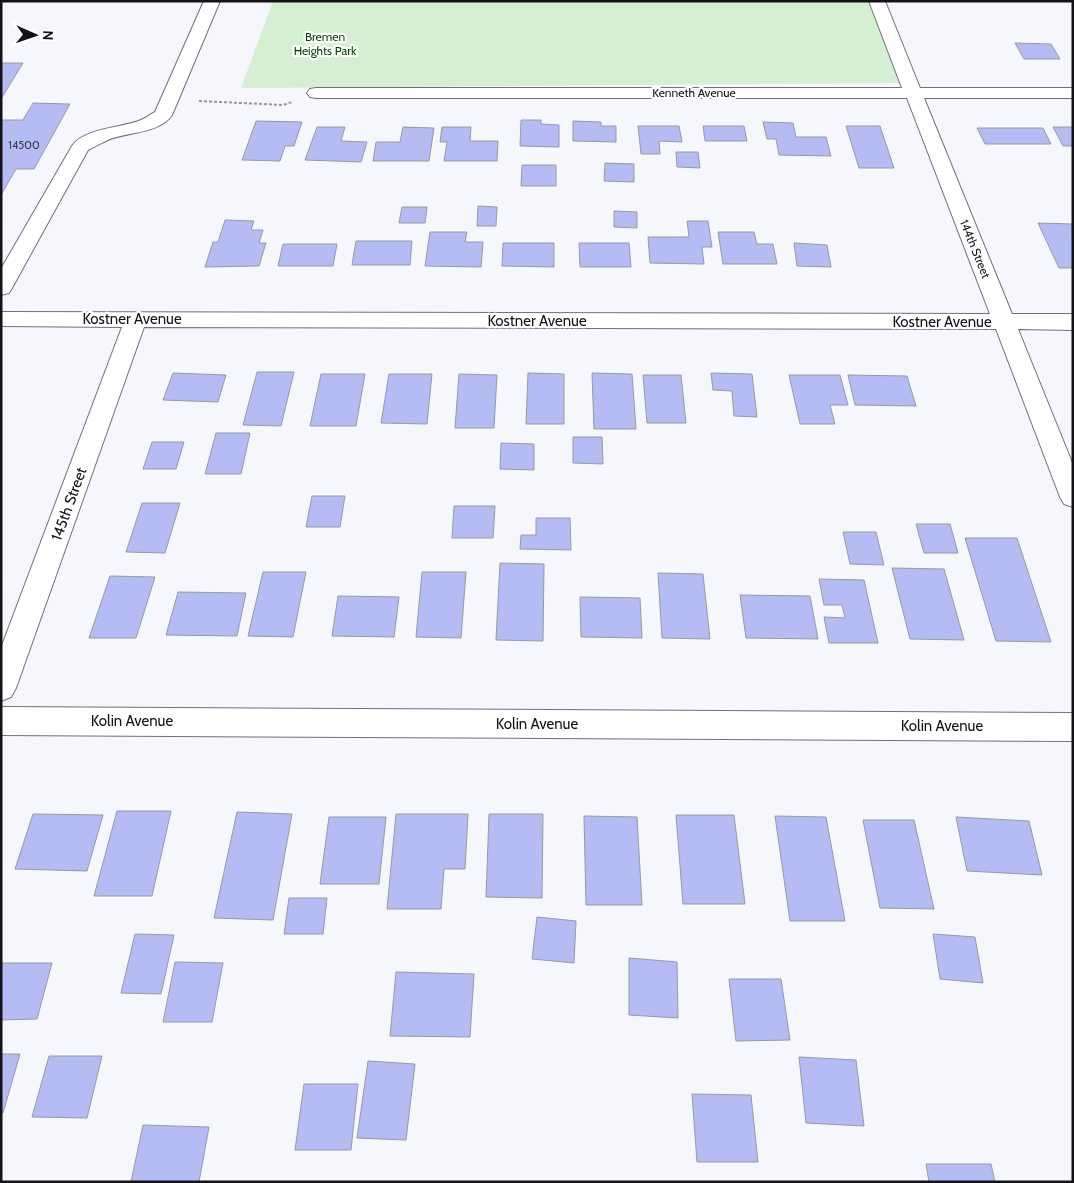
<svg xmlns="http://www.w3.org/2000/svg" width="1074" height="1183" viewBox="0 0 1074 1183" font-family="Cabin,sans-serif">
<rect width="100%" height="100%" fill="#f6f7fd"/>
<path fill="#d4efd1" d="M273,1H870L901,83L241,88Z"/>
<g fill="#b5bcf4" stroke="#9799a2">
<path d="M1015,43L1051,44L1060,59H1024Z"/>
<path d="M1,63H23L1,99Z"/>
<path d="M33,103L70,104L34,169H16L1,195V120H23Z"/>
<path d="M521,120H541V124L559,125V147L520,146Z"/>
<path d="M256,121L302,122L294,146H285L280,161L242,160Z"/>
<path d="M573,121L601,122V126H616V142L573,141Z"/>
<path d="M763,122L793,123L796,137H826L831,156L779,155L776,139H767Z"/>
<path d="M638,126H679L682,142L659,141L660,154H641Z"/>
<path d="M703,126H744L747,141H705Z"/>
<path d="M846,126H880L894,168H859Z"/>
<path d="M317,127H345L341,141L367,142L361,162L305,160Z"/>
<path d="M403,127L434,128L429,161H373L376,142H400Z"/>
<path d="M442,127H471L470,141H498L497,161H444L447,142H440Z"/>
<path d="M1053,127H1073V146H1063Z"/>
<path d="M977,128H1043L1051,144H985Z"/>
<path d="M676,152H698L700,168L677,167Z"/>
<path d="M605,163L634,164V182L604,181Z"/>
<path d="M522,165H556V186H521Z"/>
<path d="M478,206L497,207L496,226H477Z"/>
<path d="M402,207H427L425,223H399Z"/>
<path d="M614,211L637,212V228L614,227Z"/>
<path d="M225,220L254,221L251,230H263L259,243H266L259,266L205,267L213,242H218Z"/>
<path d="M687,221H708L712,247H702L704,264L650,263L648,237H689Z"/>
<path d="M1038,223L1072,224L1073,268H1059Z"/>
<path d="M430,232H467L465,242H483L481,267L425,266Z"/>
<path d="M718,232H754L757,244H773L777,264H723Z"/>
<path d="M356,241H412L410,265H352Z"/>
<path d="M503,243H554V267L502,266Z"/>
<path d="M579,243H629L631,267H580Z"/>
<path d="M794,243L827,245L831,267L797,266Z"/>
<path d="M283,244H337L333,266H278Z"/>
<path d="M257,372H294L281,426L243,425Z"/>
<path d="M173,373L226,375L218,402L163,400Z"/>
<path d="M528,373L564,374V424H526Z"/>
<path d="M592,373L632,374L636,429H594Z"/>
<path d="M711,373L752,374L757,417L734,416L732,391L713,390Z"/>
<path d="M321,374H365L356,426H310Z"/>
<path d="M389,374H432L427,424L381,423Z"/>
<path d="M459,374L497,375L494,428H455Z"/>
<path d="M643,375H681L686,423H647Z"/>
<path d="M789,375H840L848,405H830L835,424H800Z"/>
<path d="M848,375L907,376L916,406L855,405Z"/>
<path d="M216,433H250L241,474H205Z"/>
<path d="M573,437H602L603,464L573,463Z"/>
<path d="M152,442H184L176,469H143Z"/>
<path d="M501,443L534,444V470L500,469Z"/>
<path d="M312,496H345L340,527H306Z"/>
<path d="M142,503H180L165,553L126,552Z"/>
<path d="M454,506H495L493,538H452Z"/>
<path d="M536,518H570L571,550L520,549L521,535H536Z"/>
<path d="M916,524H950L958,553H924Z"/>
<path d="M843,532H876L884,565L850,564Z"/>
<path d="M965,538H1017L1051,642L996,641Z"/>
<path d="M500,563L544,564L543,641L496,640Z"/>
<path d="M892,568L944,569L964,640L910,639Z"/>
<path d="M263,572H306L293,637L248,636Z"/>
<path d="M422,572H466L461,638L416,637Z"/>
<path d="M658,573L703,574L710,639L662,638Z"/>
<path d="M110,576L155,577L136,638H89Z"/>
<path d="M819,579L864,580L878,643H829L824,617L845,618L842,605H824Z"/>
<path d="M178,592L246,593L237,636L166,635Z"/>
<path d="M740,595L810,596L818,639L746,638Z"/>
<path d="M338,596L399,597L394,637L332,636Z"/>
<path d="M580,597L640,598L642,638L581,637Z"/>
<path d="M117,811H171L152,896H94Z"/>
<path d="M237,812L292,814L273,920L214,918Z"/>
<path d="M33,814L103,815L87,871L15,869Z"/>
<path d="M396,814H468L465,869H444L441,909H387Z"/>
<path d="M489,814H543L542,898L486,897Z"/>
<path d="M676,815H734L745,904H683Z"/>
<path d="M584,816L637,817L642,905H586Z"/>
<path d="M775,816L826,817L845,921H790Z"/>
<path d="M329,817H386L379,884H320Z"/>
<path d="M956,817L1029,821L1042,875L967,871Z"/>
<path d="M863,820H914L934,909L880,908Z"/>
<path d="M289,898H327L323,934H284Z"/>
<path d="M537,917L576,921L574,963L532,959Z"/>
<path d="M135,934L174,935L161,994L121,993Z"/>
<path d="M933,934L975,937L983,983L940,979Z"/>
<path d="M629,958L677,962L678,1018L629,1015Z"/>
<path d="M175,962L223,963L212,1022H163Z"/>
<path d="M1,963H52L37,1019L1,1020Z"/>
<path d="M396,972L474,974L470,1037L390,1036Z"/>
<path d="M729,979H781L790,1040L736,1041Z"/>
<path d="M1,1054H20L3,1113H1Z"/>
<path d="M49,1056H102L87,1118L32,1117Z"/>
<path d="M799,1057L856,1060L864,1126L806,1123Z"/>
<path d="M368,1061L415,1064L406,1140L357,1138Z"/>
<path d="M304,1084H358L351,1150H295Z"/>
<path d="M692,1094L751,1095L758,1162H697Z"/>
<path d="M143,1125L209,1127L199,1182H131Z"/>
<path d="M926,1164H991L995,1182H929Z"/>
</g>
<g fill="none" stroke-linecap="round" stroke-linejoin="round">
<defs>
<g id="minor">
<path d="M204,1H220L172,115C160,133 129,132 110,139C103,142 96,146 88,150L12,288L9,293L1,295V269L72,146C84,128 122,128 141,120C146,118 151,114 155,112Z"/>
<path d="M869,1H885L920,88H1073V98H924L1012,314H1073V330L1018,329L1073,465V507L1064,504L1060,497L996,329L144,327L16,688L11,697L1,701V648L122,327L1,326V312L990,314L907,98H316L310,97L307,93L310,89L316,88H902Z"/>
<path d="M1,707L1073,713V741L1,735Z"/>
</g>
</defs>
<use href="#minor" stroke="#6f7079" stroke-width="2"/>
<path stroke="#96979c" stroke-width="2" stroke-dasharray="3 2" stroke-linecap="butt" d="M199,101L283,105L292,102"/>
<use href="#minor" fill="#fff" fill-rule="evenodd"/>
</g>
<g text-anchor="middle" stroke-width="4.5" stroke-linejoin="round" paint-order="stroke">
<g font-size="11" fill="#3c3d4e">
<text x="24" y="149">14500</text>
</g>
<g font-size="12" fill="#003f00" stroke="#fff">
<text x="325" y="41">Bremen<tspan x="325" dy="14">Heights Park</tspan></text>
</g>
<g font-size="12" fill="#131317" stroke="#fff">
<text x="694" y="97">Kenneth Avenue</text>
<text transform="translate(975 249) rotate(68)" y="4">144th Street</text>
</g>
<g font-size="15" fill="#131317" stroke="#fff">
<text x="132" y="324">Kostner Avenue</text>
<text x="537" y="326">Kostner Avenue</text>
<text x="942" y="327">Kostner Avenue</text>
<text transform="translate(69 504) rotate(-70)" y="5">145th Street</text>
<text x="132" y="726">Kolin Avenue</text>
<text x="537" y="729">Kolin Avenue</text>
<text x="942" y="731">Kolin Avenue</text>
</g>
</g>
<rect width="1074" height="1183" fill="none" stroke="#131317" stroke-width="5"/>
<g transform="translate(35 35) rotate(92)" stroke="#ffffff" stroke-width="4" paint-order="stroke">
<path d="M0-4L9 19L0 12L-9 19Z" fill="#131317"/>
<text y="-8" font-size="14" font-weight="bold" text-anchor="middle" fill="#131317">N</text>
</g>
</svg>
